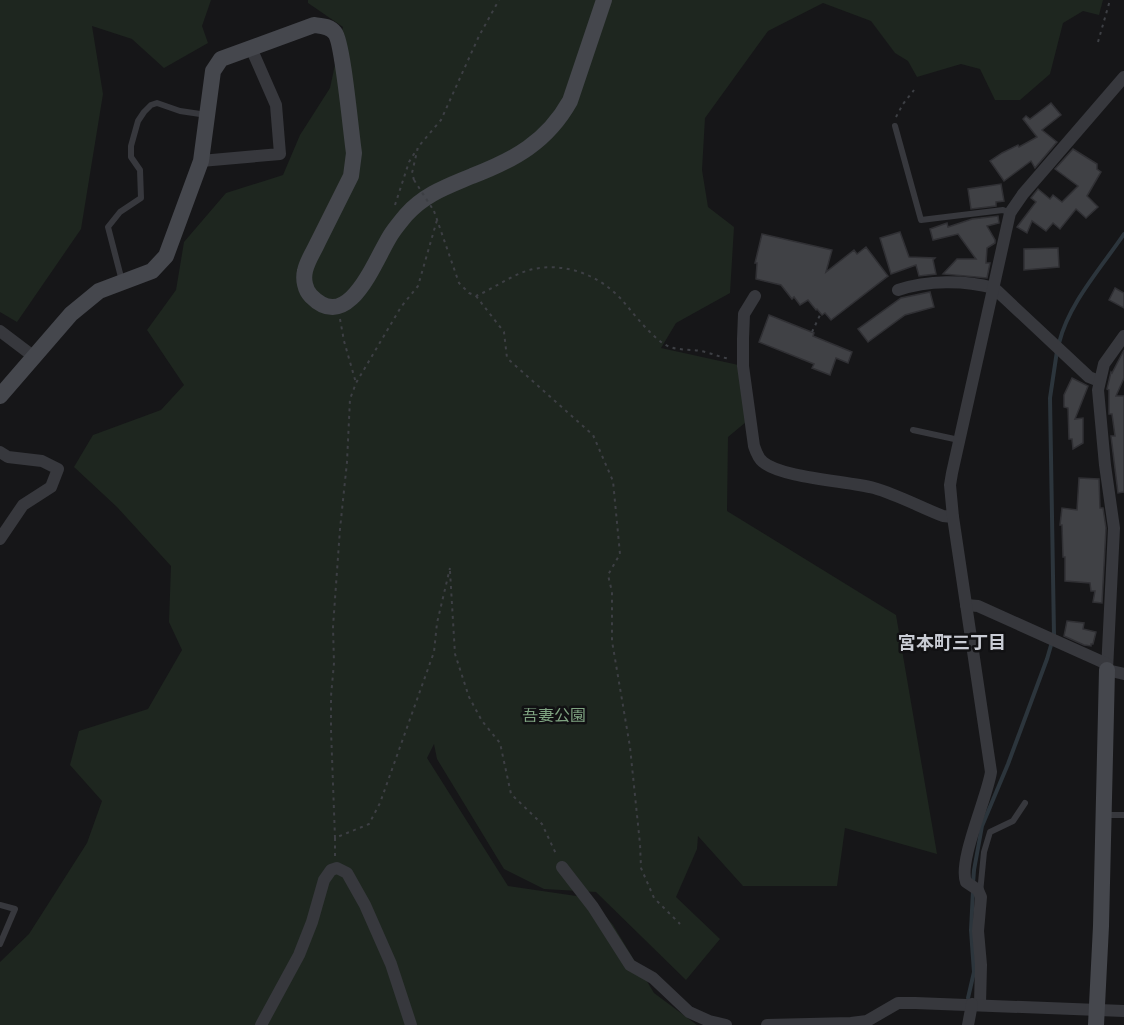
<svg xmlns="http://www.w3.org/2000/svg" width="1124" height="1025" viewBox="0 0 1124 1025" font-family="'Noto Sans','Noto Sans JP',sans-serif">
<rect width="100%" height="100%" fill="#161618"/>
<g fill="#1e261f">
<path d="M0,0H211L202,26L208,43L164,68L132,39L92,26L103,94L81,229L17,322L0,312Z"/>
<path d="M308,0H1103L1099,15L1083,11L1063,23L1050,74L1020,100H995L980,69L961,64L917,77L908,61L895,53L871,21L823,3L768,31L705,118L702,170L708,207L734,227L730,293L676,323L661,348L743,366L746,422L728,437L727,511L896,615L937,854L845,828L837,886H743L698,836L697,849L676,897L720,939L686,980L596,892L544,889L504,869L437,759L434,744L427,758L508,886L590,898L613,925L654,993L697,1025H0V962L29,934L87,843L102,801L70,765L79,731L148,709L182,650L169,622L171,566L117,507L74,467L93,435L161,410L184,385L147,330L176,290L184,242L226,193L283,175L300,135L330,88L343,27L308,3Z"/>
</g>
<g fill="none" stroke-linecap="round" stroke-linejoin="round">
<g stroke="#2c353c" stroke-width="4">
<path d="M1059,343C1069,303 1101,268 1124,234"/>
<path d="M973,884L974,870L982,826L1008,764L1047,659L1054,635L1050,398L1057,351"/>
<path d="M968,998L974,972L971,930L973,891"/>
</g>
</g>
<g fill="#404145" stroke="#303034" stroke-width="1.5">
<path d="M1051,103L1061,115L1042,130L1057,142L1035,168L1031,161L1004,181L990,161L1002,153L1018,145L1019,147L1037,137L1023,119L1026,116L1030,119Z"/>
<path d="M1073,149L1097,164V169L1101,172L1087,196L1098,207L1086,218L1076,209L1060,229L1053,223L1046,231L1032,221L1027,233L1017,227L1036,202L1031,198L1038,189L1050,199L1053,195L1062,202L1078,186L1055,169Z"/>
<path d="M1001,184L1004,201L996,202V206L971,209L968,189Z"/>
<path d="M998,216L999,223L987,226L995,240V243L987,248L986,263H990L987,278L943,274L957,259H976L958,234L933,240L930,229L947,223L948,227L972,219Z"/>
<path d="M900,232L909,257L935,258L933,260L936,274L919,276L916,265L891,274L880,238Z"/>
<path d="M762,234L832,250L826,272L854,250L857,254L866,247L888,276L831,320L825,313L822,315L817,309L816,310L808,300L800,305L794,297L792,299L781,285L756,279L757,263H755Z"/>
<path d="M1058,248L1059,267L1024,270V249Z"/>
<path d="M1115,288L1124,293V308L1109,300Z"/>
<path d="M930,292L934,307L905,315L868,342L858,329L901,298Z"/>
<path d="M769,315L814,333L813,336L852,352L848,363L836,358L830,375L812,368L814,364L759,342Z"/>
<path d="M1124,350V378L1116,396H1124V492L1118,493L1111,436H1115L1112,414H1109V390L1107,389L1111,372L1112,373Z"/>
<path d="M1072,378L1088,386L1075,419L1083,418V443L1073,449L1072,439H1069L1068,408L1064,407V395Z"/>
<path d="M1079,478L1099,479L1100,508H1103L1106,528L1102,603L1093,602L1095,591H1091L1090,583L1065,581V557H1063L1062,525H1060L1062,508L1077,510Z"/>
<path d="M1067,621L1084,623L1083,629L1096,632L1093,644H1091V646L1084,645L1064,636Z"/>
</g>
<g fill="none" stroke-linecap="round" stroke-linejoin="round">
<g stroke="#3d3f44" stroke-width="2" stroke-dasharray="3 4.5" stroke-linecap="butt">
<path d="M1098,42L1110,0"/>
<path d="M896,117L903,104L914,90"/>
<path d="M414,180L412,173L418,147L441,120L479,36L499,0"/>
<path d="M395,205L409,162L417,149"/>
<path d="M434,211L459,283L469,293L476,296C497,287 518,270 540,268C571,264 601,277 622,300C635,315 648,333 664,344C677,352 691,348 705,352C714,354 722,358 731,359"/>
<path d="M476,296L504,332L507,358L593,435L613,481L620,554L608,575L612,592V641L630,747L640,844L641,868L654,898L680,924"/>
<path d="M340,319L344,341L356,383"/>
<path d="M812,332L821,313"/>
<path d="M450,571L455,654L469,697L482,721L500,743L511,794L542,824L557,856"/>
<path d="M335,838L331,730V696L334,663L333,627L340,529L347,462L350,399L356,383L401,307L418,286L437,220"/>
<path d="M335,856V838L369,824L380,803L434,652L437,623L450,568"/>
</g>
<g stroke="#37383d" stroke-width="6">
<path d="M895,126L921,220L1003,210L1010,213"/>
<path d="M122,281L108,227L120,212L141,198L140,170L131,157V146L138,121L144,112L151,105L157,103L180,111L207,115"/>
<path d="M913,430L959,440"/>
<path d="M1104,815H1124"/>
<path d="M980,893L984,852L990,832L1013,821L1025,803"/>
<path d="M0,905L15,909L0,944"/>
</g>
<g stroke="#37383d" stroke-width="12">
<path d="M201,161L280,154L276,105L251,48"/>
<path d="M898,290C928,280 964,280 994,288L1089,377L1099,381"/>
<path d="M755,296L744,314L743,339V366L754,446C756,452 758,458 763,462C782,478 848,481 874,488C898,495 920,507 943,516L953,517"/>
<path d="M0,331L33,356"/>
<path d="M1124,336L1104,364L1098,390L1105,465L1114,528L1107,670L1124,674"/>
<path d="M0,452L8,457L42,461L58,469L51,487L23,505L0,539"/>
<path d="M966,605L978,606L1107,664"/>
<path d="M562,867L593,907L630,965L653,978L689,1012L709,1021L726,1025"/>
<path d="M980,1004L981,965L978,931L981,897L978,890L966,882C958,861 987,798 991,772L953,517L950,485L952,473L1010,213L1023,194L1124,77"/>
<path d="M261,1025L299,955L312,922L324,880L331,870L337,868L347,873L365,905L391,964L411,1025"/>
<path d="M767,1025L851,1023L867,1021L898,1003H915L1124,1011"/>
<path d="M968,1025L972,1004"/>
</g>
<g stroke="#45474d" stroke-width="16">
<path d="M0,396L71,314L99,291L152,271L166,256L201,161L213,71L221,59L314,25C322,26 330,26 335,33C343,43 351,134 354,153L351,176C340,198 329,220 318,242C314,251 307,261 305,271C303,279 305,290 311,296C350,336 376,256 392,233C396,227 401,221 406,215C425,194 446,187 472,176C514,160 547,142 570,101L604,0"/>
<path d="M1096,1025L1101,926L1107,670"/>
</g>
<path stroke="#3d3f44" stroke-width="2" stroke-dasharray="3 4.5" stroke-linecap="butt" d="M414,180L434,211"/>
</g>
<g text-anchor="middle" stroke-width="5" stroke-linejoin="round" paint-order="stroke">
<g font-size="16" fill="#7fa381" stroke="#111113">
<text x="554" y="721">吾妻公園</text>
</g>
<g font-size="18" font-weight="bold" fill="#c9ccd4" stroke="#111113">
<text x="952" y="649">宮本町三丁目</text>
</g>
</g>
</svg>
